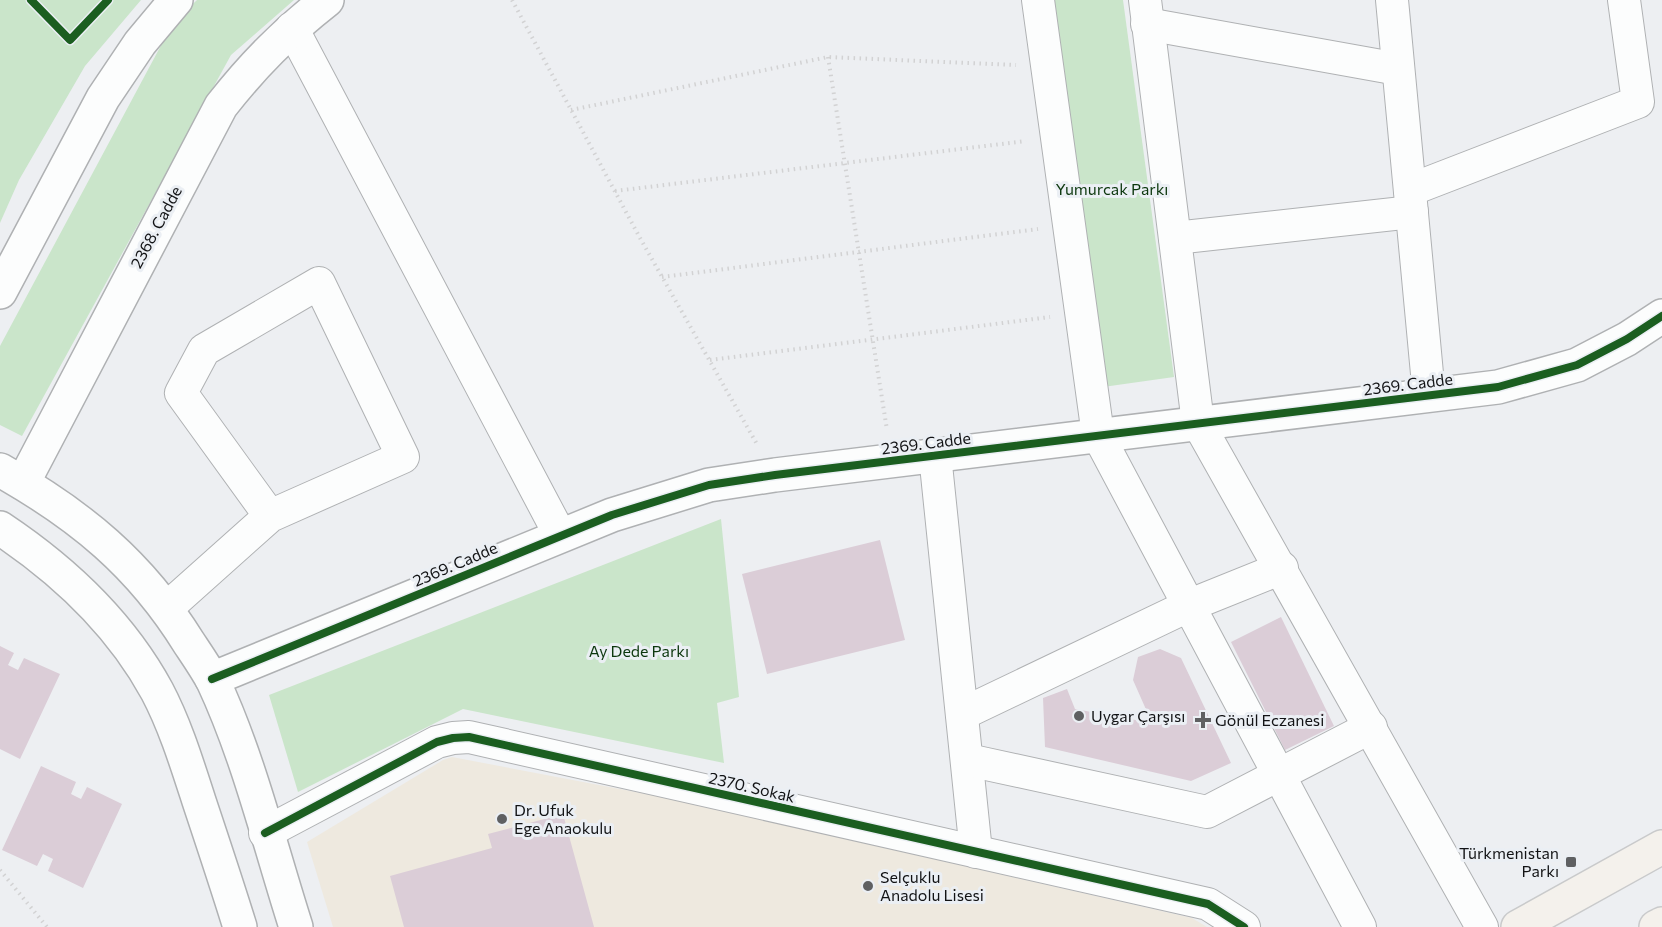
<svg xmlns="http://www.w3.org/2000/svg" width="1662" height="927" viewBox="0 0 1662 927" font-family="Commissioner,sans-serif">
<rect width="100%" height="100%" fill="#edeff2"/>
<path fill="#eee9df" d="M452,757L657,796L1192,918L1207,927H333L307,842L443,760Z"/>
<g fill="#cae5ca">
<path d="M0,0H141L85,66L19,180L0,223Z"/>
<path d="M197,0H294L231,55L22,436L0,425V346L173,23Z"/>
<path d="M1051,0H1123L1174,377L1103,387Z"/>
<path d="M721,519L739,697L717,703L724,763L463,709L298,792L269,695Z"/>
</g>
<g fill="#dbcdd7">
<path d="M880,540L905,640L767,674L742,574Z"/>
<path d="M1281,617L1334,726L1285,750L1231,642Z"/>
<path d="M0,646L14,653L8,665L18,670L24,658L60,674L20,759L0,749Z"/>
<path d="M1160,649L1181,658L1231,763L1191,781L1045,747L1043,698L1067,689L1075,709L1152,723L1133,680L1138,657Z"/>
<path d="M41,766L76,782L71,794L81,799L87,787L122,804L83,888L48,871L53,859L43,854L37,866L2,850Z"/>
<path d="M563,814L594,927H404L390,876L492,848L488,834Z"/>
</g>
<g fill="none" stroke-linecap="round" stroke-linejoin="round">
<defs>
<g id="street">
<path d="M1038,0L1098,435L1360,927"/>
<path d="M1145,0L1198,423L1482,927"/>
<path d="M1392,0L1429,395"/>
<path d="M1147,24L1398,69"/>
<path d="M292,28L560,535"/>
<path d="M1410,190L1638,102L1624,0"/>
<path d="M1175,238L1412,212"/>
<path d="M935,455L976,852"/>
<path d="M167,608L270,516L181,393L204,350L319,283L403,457L270,516"/>
<path d="M962,714L1190,605L1282,568"/>
<path d="M968,760L1207,812L1371,727"/>
<path d="M265,833L437,742L453,738L469,737L1208,904L1244,927"/>
</g>
<g id="secondary">
<path d="M0,292L103,98L140,43L176,0"/>
<path d="M0,470C80,515 140,564 189,643C197,655 206,668 213,681C249,758 270,846 296,927"/>
<path d="M23,483L221,106C254,64 285,33 327,0"/>
<path d="M0,528C63,570 120,623 157,691C175,725 187,764 199,801C213,843 227,885 240,927"/>
<path d="M212,679L612,515L709,485L775,475L1498,387L1577,365L1627,339L1662,316"/>
</g>
<g id="primary">
<path d="M1518,927L1662,847"/>
<path d="M1656,927L1662,924"/>
</g>
</defs>
<use href="#street" stroke="#afb1b3" stroke-width="34"/>
<use href="#secondary" stroke="#afb1b3" stroke-width="36"/>
<use href="#primary" stroke="#c9cacb" stroke-width="36"/>
<g stroke="#d2d2d3" stroke-width="4" stroke-dasharray="1.5 4.5" stroke-linecap="butt">
<path d="M512,0L640,238L758,446"/>
<path d="M828,57L887,430"/>
<path d="M571,110L828,57L1016,65"/>
<path d="M615,191L1026,141"/>
<path d="M662,277L1038,229"/>
<path d="M710,360L1050,317"/>
<path d="M0,870L47,927"/>
</g>
<use href="#street" stroke="#fcfdfd" stroke-width="32"/>
<use href="#secondary" stroke="#fcfdfd" stroke-width="33"/>
<use href="#primary" stroke="#f4f1ec" stroke-width="33"/>
<defs>
<g id="cycleway">
<path d="M31,0L70,40L108,0"/>
<path d="M212,679L612,515L709,485L775,475L1498,387L1577,365L1627,339L1662,316"/>
<path d="M265,833L437,742L453,738L469,737L1208,904L1244,927"/>
</g>
</defs>
<use href="#cycleway" stroke="#ebeff4" stroke-width="11"/>
<use href="#cycleway" stroke="#1b5e20" stroke-width="8"/>
</g>
<g fill="#5f6062" stroke="#ebeff4" stroke-width="2">
<circle cx="1079" cy="716" r="6"/>
<path d="M1200 711h6v6h6v6h-6v6h-6v-6h-6v-6h6z"/>
<circle cx="502" cy="819" r="6"/>
<rect x="1565" y="856" width="12" height="12" rx="3"/>
<circle cx="868" cy="886" r="6"/>
</g>
<g text-anchor="middle" stroke-width="6" stroke-linejoin="round" paint-order="stroke">
<g font-size="16" fill="#0c370d" stroke="#ebeff4">
<text x="1112" y="195">Yumurcak Parkı</text>
<text x="639" y="657">Ay Dede Parkı</text>
</g>
<g font-size="16" fill="#121315" stroke="#ebeff4">
<text transform="translate(156 227) rotate(-62)" y="6">2368. Cadde</text>
<text transform="translate(1408 384) rotate(-7)" y="6">2369. Cadde</text>
<text transform="translate(926 443) rotate(-7)" y="6">2369. Cadde</text>
<text transform="translate(455 564) rotate(-23)" y="6">2369. Cadde</text>
<text transform="translate(752 787) rotate(13)" y="6">2370. Sokak</text>
</g>
<g font-size="16" fill="#121315" stroke="#ebeff4" text-anchor="start">
<text x="1091" y="722">Uygar Çarşısı</text>
<text x="1215" y="726">Gönül Eczanesi</text>
<text x="514" y="816">Dr. Ufuk<tspan x="514" dy="18">Ege Anaokulu</tspan></text>
<text x="1559" y="859" text-anchor="end">Türkmenistan<tspan x="1559" dy="18">Parkı</tspan></text>
<text x="880" y="883">Selçuklu<tspan x="880" dy="18">Anadolu Lisesi</tspan></text>
</g>
</g>
</svg>
